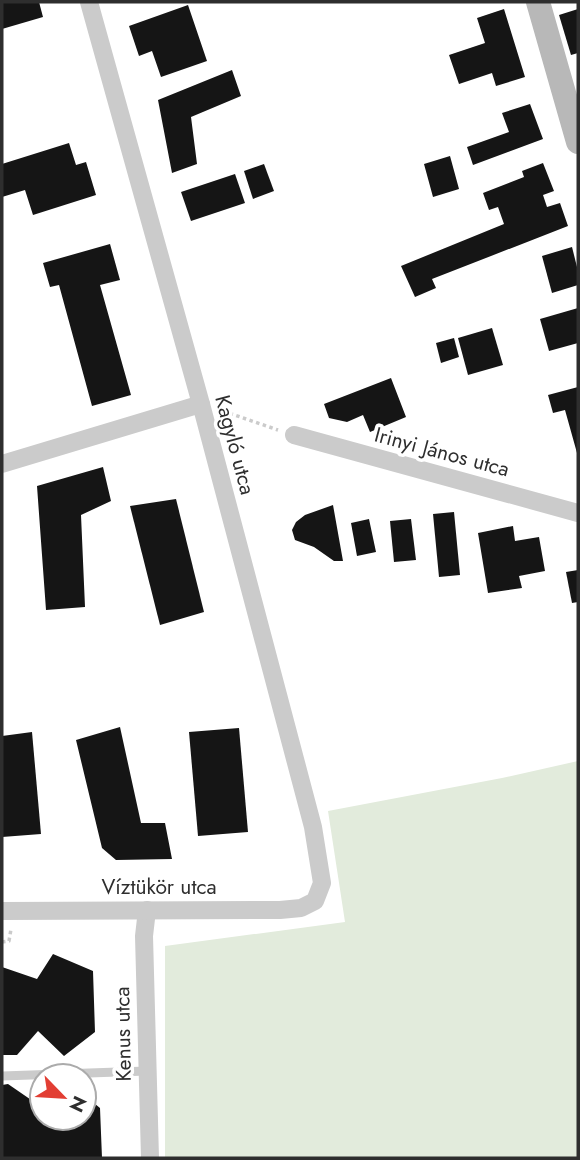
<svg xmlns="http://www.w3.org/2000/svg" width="580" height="1160" viewBox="0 0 580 1160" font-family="Jost,sans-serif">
<rect width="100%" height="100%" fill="#fff"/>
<path fill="#e2ebdc" d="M578,761V1158H165V946L345,922L328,811L502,778Z"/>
<g fill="#151515">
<path d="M2,2H39L43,17L2,29Z"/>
<path d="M188,5L207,61L161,77L152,51L139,56L129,26Z"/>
<path d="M504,9L525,77L496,86L492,73L459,84L449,55L485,43L477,18Z"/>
<path d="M578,9V53L571,55L559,15Z"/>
<path d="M232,70L241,96L191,117L197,164L172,173L158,100Z"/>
<path d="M530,104L543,139L473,165L467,147L509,132L502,113Z"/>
<path d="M69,143L76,165L86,162L96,195L33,215L25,190L2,197V164Z"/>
<path d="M450,156L459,189L433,197L424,164Z"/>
<path d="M543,163L554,191L543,195L547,207L560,203L568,226L432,279L436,288L415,297L401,266L504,224L498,207L489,210L483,193L524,177L522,171Z"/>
<path d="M264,164L274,191L253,199L244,171Z"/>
<path d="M235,174L245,203L191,221L181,192Z"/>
<path d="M110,244L120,280L100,285L131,395L92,406L59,285L50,287L43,263Z"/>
<path d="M572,247L578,271V285L552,293L542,256Z"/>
<path d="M578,308V343L549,351L540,319Z"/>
<path d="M492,328L503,365L468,375L458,338Z"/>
<path d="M454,338L459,357L441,363L436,343Z"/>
<path d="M391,378L406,417L370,432L363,415L347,422L329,418L324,404Z"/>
<path d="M578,387V453H577L565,410L553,413L548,395Z"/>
<path d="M103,467L111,501L81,515L85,607L46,610L37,486Z"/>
<path d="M176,499L204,612L160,625L130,506Z"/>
<path d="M333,505L343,561H334L314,547L295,540L292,530L296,522L305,515Z"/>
<path d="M454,512L460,575L439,577L433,514Z"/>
<path d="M369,519L376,552L357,556L351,523Z"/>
<path d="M411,519L416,560L394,562L390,521Z"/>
<path d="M513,526L515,541L539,537L545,571L519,576L522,588L488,593L478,533Z"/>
<path d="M578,570V602L572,603L566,572Z"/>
<path d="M120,727L141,823H165L172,859L116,860L102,848L76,740Z"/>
<path d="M239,728L248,832L198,836L189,732Z"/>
<path d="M32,732L41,834L2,837V736Z"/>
<path d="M53,954L93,971L95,1032L64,1056L38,1031L17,1055H2V967L37,979Z"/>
<path d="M8,1084L40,1106L42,1103V1118H84V1095L100,1108L102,1158H2V1085Z"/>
</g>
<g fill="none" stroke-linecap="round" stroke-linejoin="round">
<g stroke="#cbcbcb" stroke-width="3.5" stroke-dasharray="3.5 3.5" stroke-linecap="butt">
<path d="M223,411L278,430"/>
<path d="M2,942L9,941L11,929"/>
</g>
<path stroke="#cbcbcb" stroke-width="9" d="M2,1076L147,1071"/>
<g stroke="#cbcbcb" stroke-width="18">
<path d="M294,435L578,513"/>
<path d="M2,464L201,404"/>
<path d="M147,910L144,936L150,1158"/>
<path d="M2,911L280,910L301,908L315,901L322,883L313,827L201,404L89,2"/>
</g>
<path stroke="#b8b8b8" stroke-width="24" d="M538,2L578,142"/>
</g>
<g text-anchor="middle" stroke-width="7" stroke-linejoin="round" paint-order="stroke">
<g font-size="21" fill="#2e2e2e" stroke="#fff">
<text transform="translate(235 445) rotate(75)" y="7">Kagyló utca</text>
<text transform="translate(442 452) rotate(15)" y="7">Irinyi János utca</text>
<text x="159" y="894">Víztükör utca</text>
<text transform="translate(123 1034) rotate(-91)" y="7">Kenus utca</text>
</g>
</g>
<rect width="580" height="1160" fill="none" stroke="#2e2e2e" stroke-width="7"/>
<g transform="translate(63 1097) rotate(115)"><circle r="33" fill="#ffffff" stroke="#ababab" stroke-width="2"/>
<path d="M0-5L12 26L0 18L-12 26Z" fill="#e23e33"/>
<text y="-10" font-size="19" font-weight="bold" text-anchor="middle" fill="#2e2e2e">N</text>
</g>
</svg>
